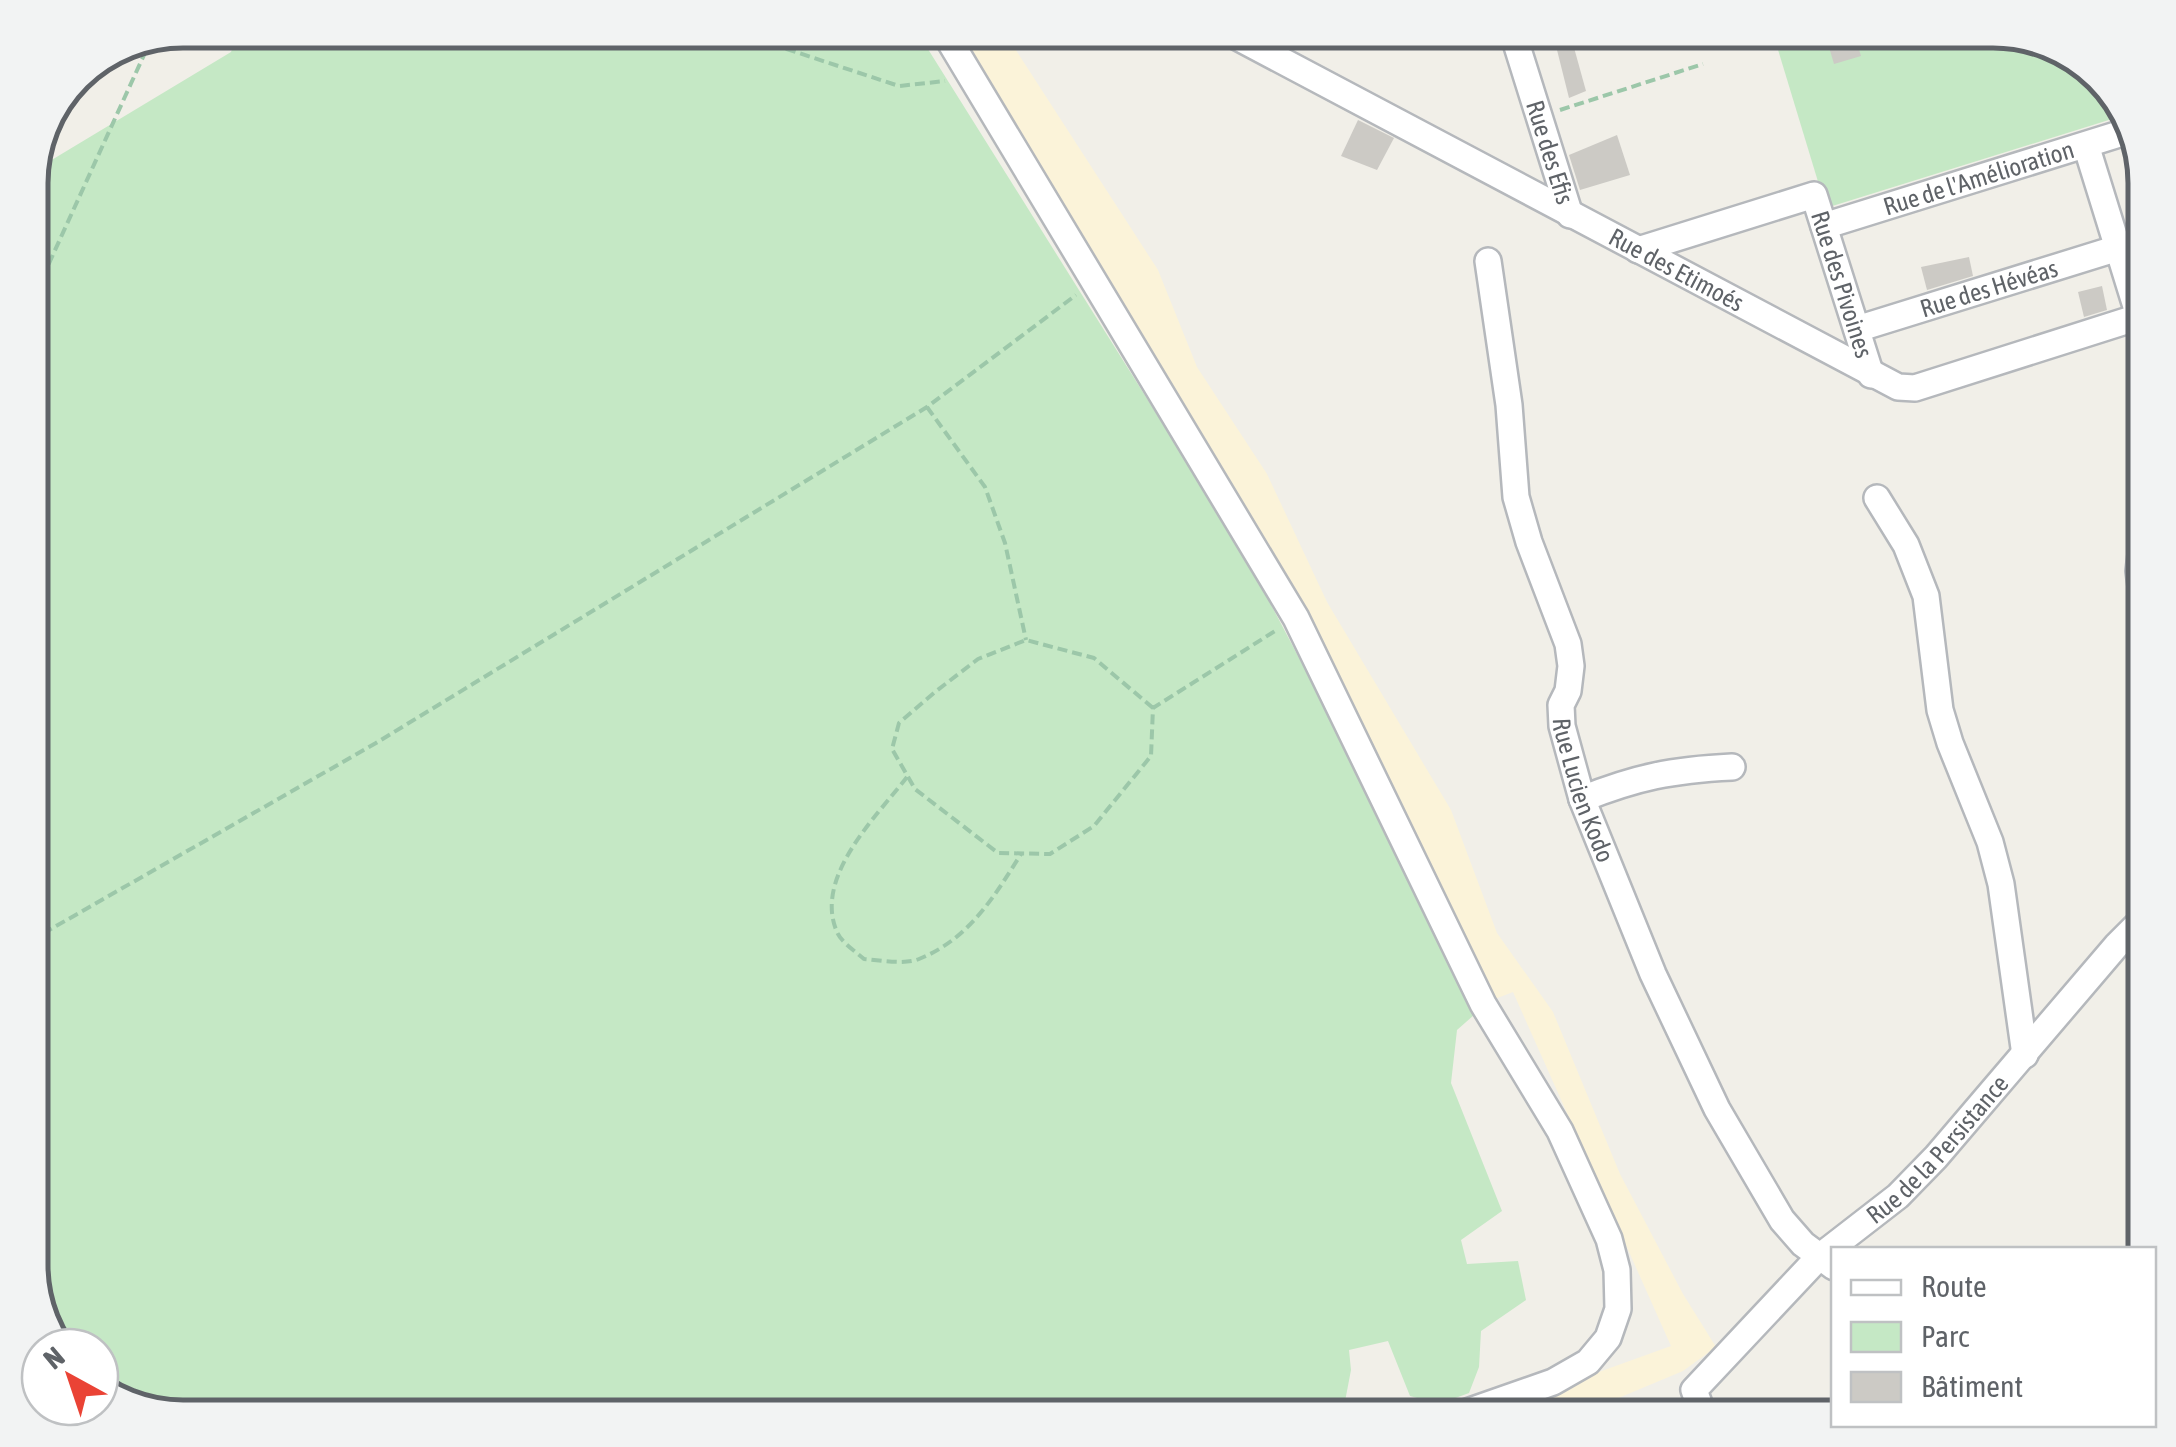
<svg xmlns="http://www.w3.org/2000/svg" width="2176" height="1447" viewBox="0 0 2176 1447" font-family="'Asap Condensed',sans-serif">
<rect width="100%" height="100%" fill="#f1efe8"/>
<g fill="#c5e8c5">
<path d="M240,30H916L1245,555L1319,696L1474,1015L1457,1030L1451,1083L1502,1211L1461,1240L1467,1264L1518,1261L1526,1300L1481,1331L1479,1367L1469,1393L1439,1404L1410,1396L1388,1341L1349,1350L1351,1370L1342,1417H183L100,1392V1347H57L50,1340L30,1274V173L231,52Z"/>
<path d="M1772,30H1993L2079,56L2126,107L2128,114L1826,208Z"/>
</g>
<path fill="#fbf3d9" d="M957,30H1003L1158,270L1197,367L1267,474L1327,602L1451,810L1497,933L1553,1012L1620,1174L1683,1294L1716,1347L1683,1371L1573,1417H1474L1671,1346L1513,992L1495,999L1312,618Z"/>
<g fill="#cccac5">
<path d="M1824,30H1853L1861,56L1834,64Z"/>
<path d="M1573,44L1586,91L1569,98L1557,50Z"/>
<path d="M1358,120L1394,138L1377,170L1341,156Z"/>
<path d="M1617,135L1630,175L1580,190L1569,155Z"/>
<path d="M1969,257L1973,276L1927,290L1921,267Z"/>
<path d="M2102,286L2107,310L2084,317L2078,292Z"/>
</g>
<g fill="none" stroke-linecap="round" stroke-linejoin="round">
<defs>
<g id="minor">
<path d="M943,30L1296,618L1483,1004L1560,1131L1609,1239L1617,1270L1618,1309L1608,1338L1588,1362L1553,1382L1453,1417"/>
<path id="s1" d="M1224,30L1898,387L1915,388L2129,320L2146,311"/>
<path id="s2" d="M1512,30L1570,215"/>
<path d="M2086,145L2139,316"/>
<path id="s3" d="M1824,226L2132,130"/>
<path id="s4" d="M1638,250L1814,195L1871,375"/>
<path id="s5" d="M1488,261L1509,405L1516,497L1529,542L1568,644L1571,666L1568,691L1561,705L1562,726L1582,799L1653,974L1717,1109L1782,1220L1803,1244L1834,1267"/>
<path id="s6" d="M1857,329L2118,248"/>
<path d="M1877,498L1906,545L1926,596L1940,710L1950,743L1990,842L2001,884L2025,1055"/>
<path d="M2146,515L2139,571L2146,622"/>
<path d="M1582,799C1637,777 1672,770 1732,767"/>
<path id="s7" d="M1704,1417L1694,1390L1818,1258L1898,1196L1936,1157L2117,945L2146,916"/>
</g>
</defs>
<use href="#minor" stroke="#b5b8bc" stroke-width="30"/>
<g stroke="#9cc7a9" stroke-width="4" stroke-dasharray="10 5" stroke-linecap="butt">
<path d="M729,30L899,86L945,81"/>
<path d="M1560,110L1703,64"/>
<path d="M30,305L149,44"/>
<path d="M927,407L985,487L1005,543L1026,640"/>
<path d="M1153,708L1094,658L1026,640L978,659L935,692L899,723L892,749L915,789L998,853L1050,854L1094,826L1151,756L1153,708L1275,631"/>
<path d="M907,777C877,816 813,877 837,932C841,942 856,952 864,959C880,960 904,965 919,959C969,939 994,897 1021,854"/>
<path d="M30,941L376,743L927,407L1076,295"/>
</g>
<use href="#minor" stroke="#fff" stroke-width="25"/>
</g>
<g text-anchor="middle" stroke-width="8" stroke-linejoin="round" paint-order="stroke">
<g font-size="25" fill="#5f6368" stroke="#fff">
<text dy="9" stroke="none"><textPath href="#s2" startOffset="128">Rue des Efis</textPath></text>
<text dy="9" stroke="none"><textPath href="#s3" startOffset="162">Rue de l'Amélioration</textPath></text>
<text dy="9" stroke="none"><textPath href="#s1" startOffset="512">Rue des Etimoés</textPath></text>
<text dy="9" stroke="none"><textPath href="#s4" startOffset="278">Rue des Pivoines</textPath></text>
<text dy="9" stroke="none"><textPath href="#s6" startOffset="138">Rue des Hévéas</textPath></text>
<text dy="9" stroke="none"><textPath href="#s5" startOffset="545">Rue Lucien Kodo</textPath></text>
<text dy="9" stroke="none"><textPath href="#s7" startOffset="372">Rue de la Persistance</textPath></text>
</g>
</g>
<path d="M0 0H2176V1447H0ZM183 48H1993A135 135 0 0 1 2128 183V1265A135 135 0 0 1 1993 1400H183A135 135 0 0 1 48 1265V183A135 135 0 0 1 183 48Z" fill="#f2f3f3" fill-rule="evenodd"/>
<path fill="none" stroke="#5f6368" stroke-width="5" d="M183 48H1993A135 135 0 0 1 2128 183V1265A135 135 0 0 1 1993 1400H183A135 135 0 0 1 48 1265V183A135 135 0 0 1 183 48Z"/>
<rect x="1831" y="1247" width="325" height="180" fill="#ffffff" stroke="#bfc1c3" stroke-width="2.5"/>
<rect x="1851" y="1280" width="50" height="15" fill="#ffffff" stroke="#bfc1c3" stroke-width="2.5"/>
<text x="1921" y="1297" font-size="30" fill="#5f6368">Route</text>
<rect x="1851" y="1322" width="50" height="30" fill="#c5e8c5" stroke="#bfc1c3" stroke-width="2.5"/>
<text x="1921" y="1347" font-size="30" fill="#5f6368">Parc</text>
<rect x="1851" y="1372" width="50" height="30" fill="#cccac5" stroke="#bfc1c3" stroke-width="2.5"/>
<text x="1921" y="1397" font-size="30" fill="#5f6368">Bâtiment</text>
<g transform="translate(70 1377) rotate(320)"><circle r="48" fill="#ffffff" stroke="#bfc1c3" stroke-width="2.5"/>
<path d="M0-8L18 38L0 25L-18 38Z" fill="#ea4335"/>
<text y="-15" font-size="28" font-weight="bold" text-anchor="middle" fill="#5f6368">N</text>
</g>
</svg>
